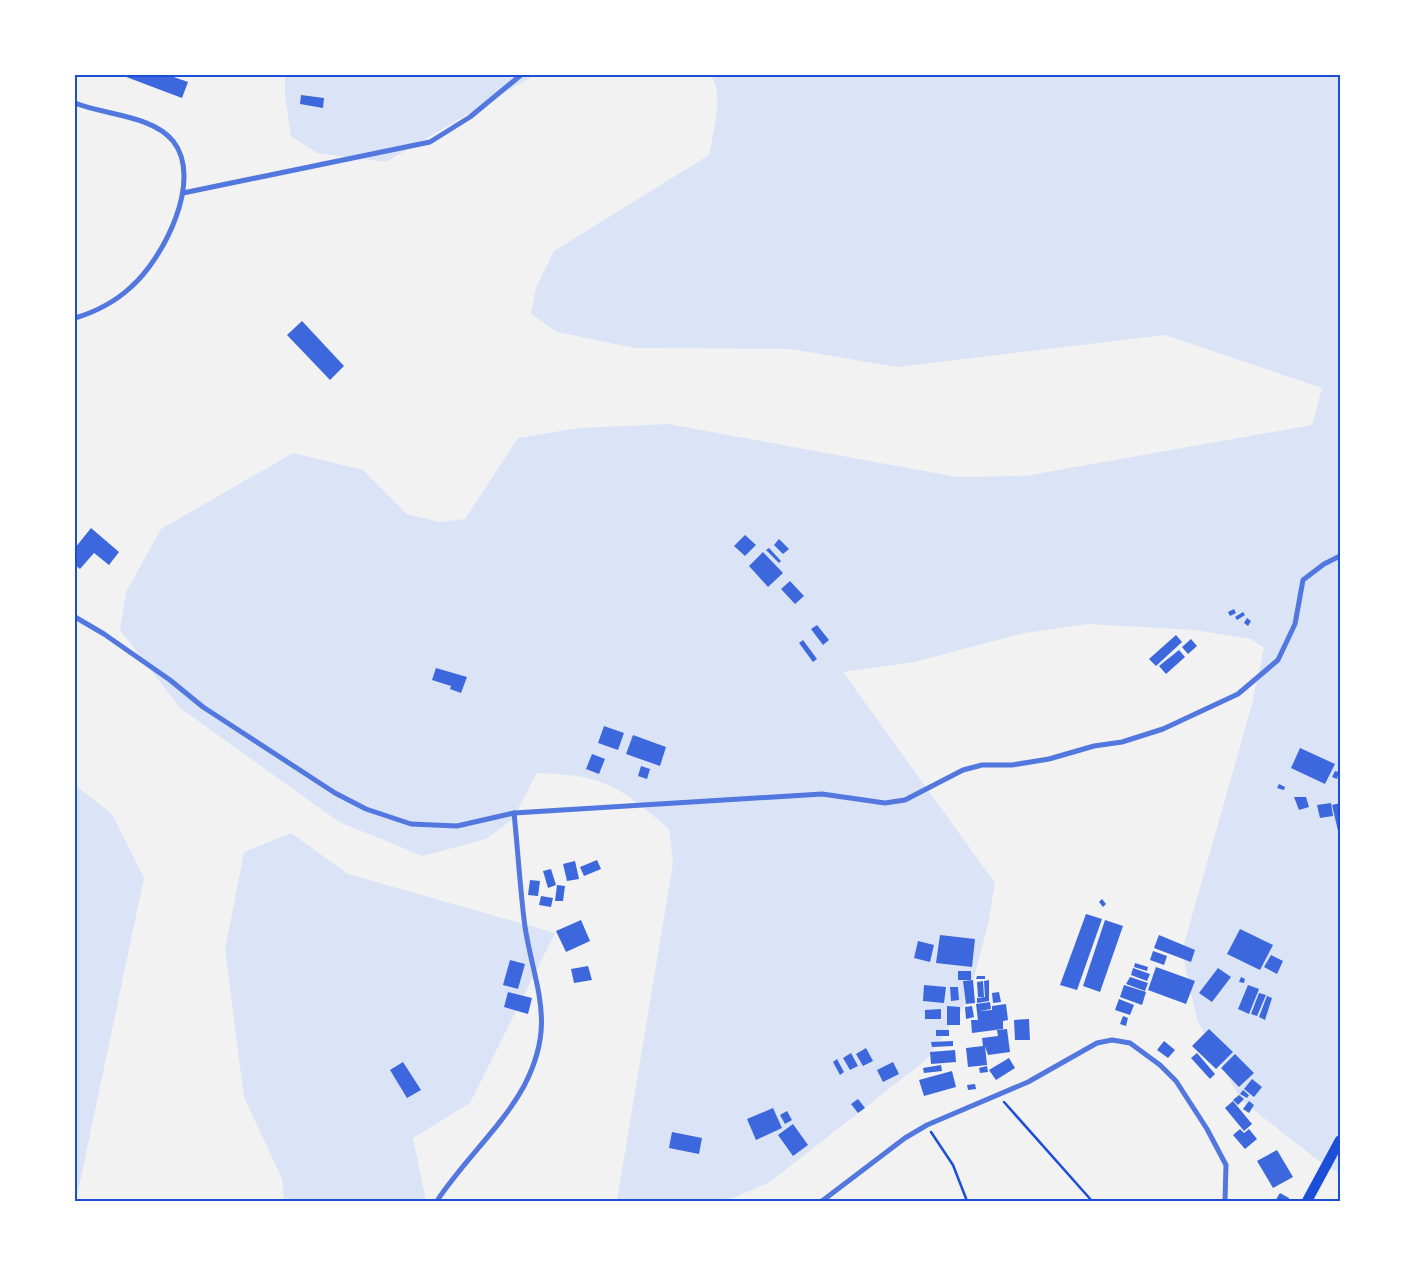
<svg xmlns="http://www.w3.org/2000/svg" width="1415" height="1276" viewBox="0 0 1415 1276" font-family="'Source Sans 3',sans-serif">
<rect width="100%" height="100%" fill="#f2f2f2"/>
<g fill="#dbe4f7">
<path d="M285,75H535L386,162L317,153L291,136L285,97Z"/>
<path d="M710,75H1340V1172L1328,1168L1241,1100L1197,1020L1182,951L1252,704L1264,648L1251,639L1194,630L1088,624L1025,633L914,662L843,672L995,883L988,924L968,1001L927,1059L770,1182L726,1201H617L673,863L669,829C619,786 605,775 537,773L512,820L486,839L423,856L339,822L180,708L120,630L126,592L161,529L293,453L363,470L407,514L440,522L465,519L518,438L578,428L668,424L957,477L1025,476L1312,425L1322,388L1165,335L897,367L791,349L635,348L557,332L531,314L536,288L554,251L709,155C713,134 725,91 710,75Z"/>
<path d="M75,785L112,814L144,878L76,1201Z"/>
<path d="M291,833L348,874L555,933L470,1103L413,1138L426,1201H284L282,1179L244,1097L225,950L244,852Z"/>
</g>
<g fill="#3d67dc">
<path d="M121,75H168L188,82L182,98Z"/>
<path d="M301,95L324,98L323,108L300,104Z"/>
<path d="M302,321L344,366L330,380L287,335Z"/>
<path d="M91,528L119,552L109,565L94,553L80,569L75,565V548Z"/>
<path d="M745,535L756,545L745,556L734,546Z"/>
<path d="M779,539L789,549L783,554L774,545Z"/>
<path d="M769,548L781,561L779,563L766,550Z"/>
<path d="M763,552L783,573L768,587L749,566Z"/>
<path d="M790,581L804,596L795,604L781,589Z"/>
<path d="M1234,609L1236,613L1230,616L1228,612Z"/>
<path d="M1243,612L1245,615L1237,620L1235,617Z"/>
<path d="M1247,618L1251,621L1248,626L1244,623Z"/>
<path d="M817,625L829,640L823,645L811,629Z"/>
<path d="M1176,635L1182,642L1156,666L1149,659Z"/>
<path d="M1191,639L1197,646L1188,654L1182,647Z"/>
<path d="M803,640L817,659L813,662L799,643Z"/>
<path d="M1179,650L1185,657L1166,674L1159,666Z"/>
<path d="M436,668L467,677L461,693L450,689L451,686L432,680Z"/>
<path d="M604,726L624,733L618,750L598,743Z"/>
<path d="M633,735L666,747L660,766L626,754Z"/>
<path d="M1300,748L1335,764L1325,784L1291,768Z"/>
<path d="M592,754L605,759L599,774L586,769Z"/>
<path d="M641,766L650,769L647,779L638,776Z"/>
<path d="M1335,771L1339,772L1337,779L1332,777Z"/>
<path d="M1279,784L1285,787L1284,790L1277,788Z"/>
<path d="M1294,797H1306L1309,807L1299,810Z"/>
<path d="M1331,803L1333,816L1320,818L1317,805Z"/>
<path d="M1340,803V830L1338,831L1332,805Z"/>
<path d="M597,860L601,869L584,876L580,867Z"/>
<path d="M575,861L579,879L567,881L563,864Z"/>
<path d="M551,869L556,885L548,888L543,871Z"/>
<path d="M530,880L540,881L538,896L528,895Z"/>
<path d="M557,885L565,886L563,901H555Z"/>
<path d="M541,896L553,898L551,907L539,905Z"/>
<path d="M1102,899L1106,904L1103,907L1099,902Z"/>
<path d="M1086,914L1102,919L1077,990L1060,985Z"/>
<path d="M581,920L590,941L566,952L556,931Z"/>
<path d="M1105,920L1123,926L1100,992L1083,986Z"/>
<path d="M1240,929L1273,945L1260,970L1227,954Z"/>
<path d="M940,935L975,939L972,967L936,963Z"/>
<path d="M1159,935L1195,950L1191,962L1154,948Z"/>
<path d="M918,941L934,945L930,962L914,958Z"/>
<path d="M1153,951L1167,956L1164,965L1150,960Z"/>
<path d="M1271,955L1283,961L1277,974L1264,967Z"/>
<path d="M510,960L525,964L518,989L503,985Z"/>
<path d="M1135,963L1148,967L1147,971L1134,967Z"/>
<path d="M588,966L592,980L574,983L571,969Z"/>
<path d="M1156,967L1195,981L1186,1004L1148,990Z"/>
<path d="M1133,968L1150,974L1147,981L1131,975Z"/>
<path d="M1218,968L1231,977L1212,1002L1199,993Z"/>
<rect x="958" y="971" width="13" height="9"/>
<path d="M977,976H985V979H976Z"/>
<path d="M1130,977L1148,983L1145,991L1126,984Z"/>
<path d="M1241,977L1245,979L1244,983L1239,982Z"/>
<path d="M973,980L975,1003L966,1004L963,981Z"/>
<path d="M989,980V1001L977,1003V998L985,997L984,981Z"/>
<path d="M983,981L984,997H978L977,982Z"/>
<path d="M924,985L946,987L944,1003L923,1001Z"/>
<path d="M1124,985L1146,992L1142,1005L1120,997Z"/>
<path d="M1248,985L1259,989L1249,1014L1238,1009Z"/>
<path d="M950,987H958L959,1000L951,1001Z"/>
<path d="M508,992L532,998L528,1014L504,1007Z"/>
<path d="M999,992L1001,1002L993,1003L992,993Z"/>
<path d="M1259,993L1266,995L1257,1016L1251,1014Z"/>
<path d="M1267,996L1272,998L1265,1020L1259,1017Z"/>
<path d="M1119,999L1134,1005L1130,1015L1115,1010Z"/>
<path d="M990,1002L991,1009L979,1011L992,1010V1006L1006,1004L1008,1020L1003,1021V1029L972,1033L971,1020H978L976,1004Z"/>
<path d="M947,1006L960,1007V1025H947Z"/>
<path d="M972,1006L974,1017L966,1019L965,1007Z"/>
<path d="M941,1009V1019H925V1010Z"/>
<path d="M1123,1016L1128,1018L1126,1026L1120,1024Z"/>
<path d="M1029,1019L1030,1040H1015L1014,1020Z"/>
<path d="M1007,1029L1010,1052L988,1055L985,1046L987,1065L968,1067L966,1048L983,1046L982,1038L998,1036L997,1030Z"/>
<path d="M1209,1029L1233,1052L1216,1069L1192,1046Z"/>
<rect x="936" y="1030" width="13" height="6"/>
<path d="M953,1041V1046L932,1047L931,1042Z"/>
<path d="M1164,1041L1175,1050L1168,1058L1157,1050Z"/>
<path d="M866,1048L873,1061L863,1066L856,1054Z"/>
<path d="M955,1050L956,1062L931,1064L930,1052Z"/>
<path d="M851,1053L858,1066L850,1070L843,1058Z"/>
<path d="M1197,1053L1215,1074L1210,1079L1191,1058Z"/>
<path d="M1235,1054L1254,1073L1239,1087L1221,1068Z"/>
<path d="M1009,1058L1015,1068L996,1080L989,1070Z"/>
<path d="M837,1059L844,1072L840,1075L833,1062Z"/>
<path d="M403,1062L421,1090L407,1098L390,1070Z"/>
<path d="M893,1062L899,1074L883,1082L877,1070Z"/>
<path d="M941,1065L942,1071L924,1073L923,1068Z"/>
<path d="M987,1066L988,1072L980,1073L979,1068Z"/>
<path d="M952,1071L956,1087L924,1096L919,1080Z"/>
<path d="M1252,1079L1262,1087L1254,1097L1244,1089Z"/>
<path d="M975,1084L976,1089L968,1090L967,1085Z"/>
<path d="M1243,1090L1249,1095L1247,1098L1240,1094Z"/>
<path d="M1239,1095L1244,1099L1238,1105L1233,1100Z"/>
<path d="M858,1099L865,1108L858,1113L851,1104Z"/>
<path d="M1233,1101L1252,1124L1244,1131L1225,1108Z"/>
<path d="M1249,1101L1254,1105L1249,1113L1243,1109Z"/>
<path d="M773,1108L782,1128L756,1140L747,1119Z"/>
<path d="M787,1111L792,1120L785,1124L780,1115Z"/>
<path d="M793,1124L808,1145L793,1156L778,1135Z"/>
<path d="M1240,1129L1244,1133L1249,1129L1257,1139L1245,1149L1233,1135Z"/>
<path d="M672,1132L702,1138L699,1154L669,1148Z"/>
<path d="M1277,1150L1293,1177L1273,1188L1257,1161Z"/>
<path d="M1280,1193L1289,1198L1288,1201H1275Z"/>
</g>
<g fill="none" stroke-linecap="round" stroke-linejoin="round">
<g stroke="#1d4ed8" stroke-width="2.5">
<path d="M1004,1102L1092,1201"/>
<path d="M931,1132L953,1165L967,1201"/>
</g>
<g stroke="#5277de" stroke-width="5">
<path d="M75,103C104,115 152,115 173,141C204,180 163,259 131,287C116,301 95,312 75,318"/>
<path d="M183,193L430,142L470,117L521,75"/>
<path d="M75,617L104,634L170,680L203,707L335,793L366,809L411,824L457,826L514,813L822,794L885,803L905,800L963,770L982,765H1012L1049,759L1094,746L1122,742L1163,729L1238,694L1278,660L1295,624L1303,580L1324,564L1340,556"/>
<path d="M437,1201C463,1161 501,1128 524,1086C557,1023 535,989 525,927C520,889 518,851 514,813"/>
<path d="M822,1201L905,1138L927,1125L1028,1082L1097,1043L1112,1040L1130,1043L1160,1065L1176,1081L1207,1129L1226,1165L1225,1201"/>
</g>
<path stroke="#1d4ed8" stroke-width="10" d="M1307,1201L1340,1140"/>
</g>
<rect width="1415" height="1276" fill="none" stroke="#ffffff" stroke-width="152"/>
<rect x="76" y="76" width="1263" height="1124" fill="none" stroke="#1d4ed8" stroke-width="2"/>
</svg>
